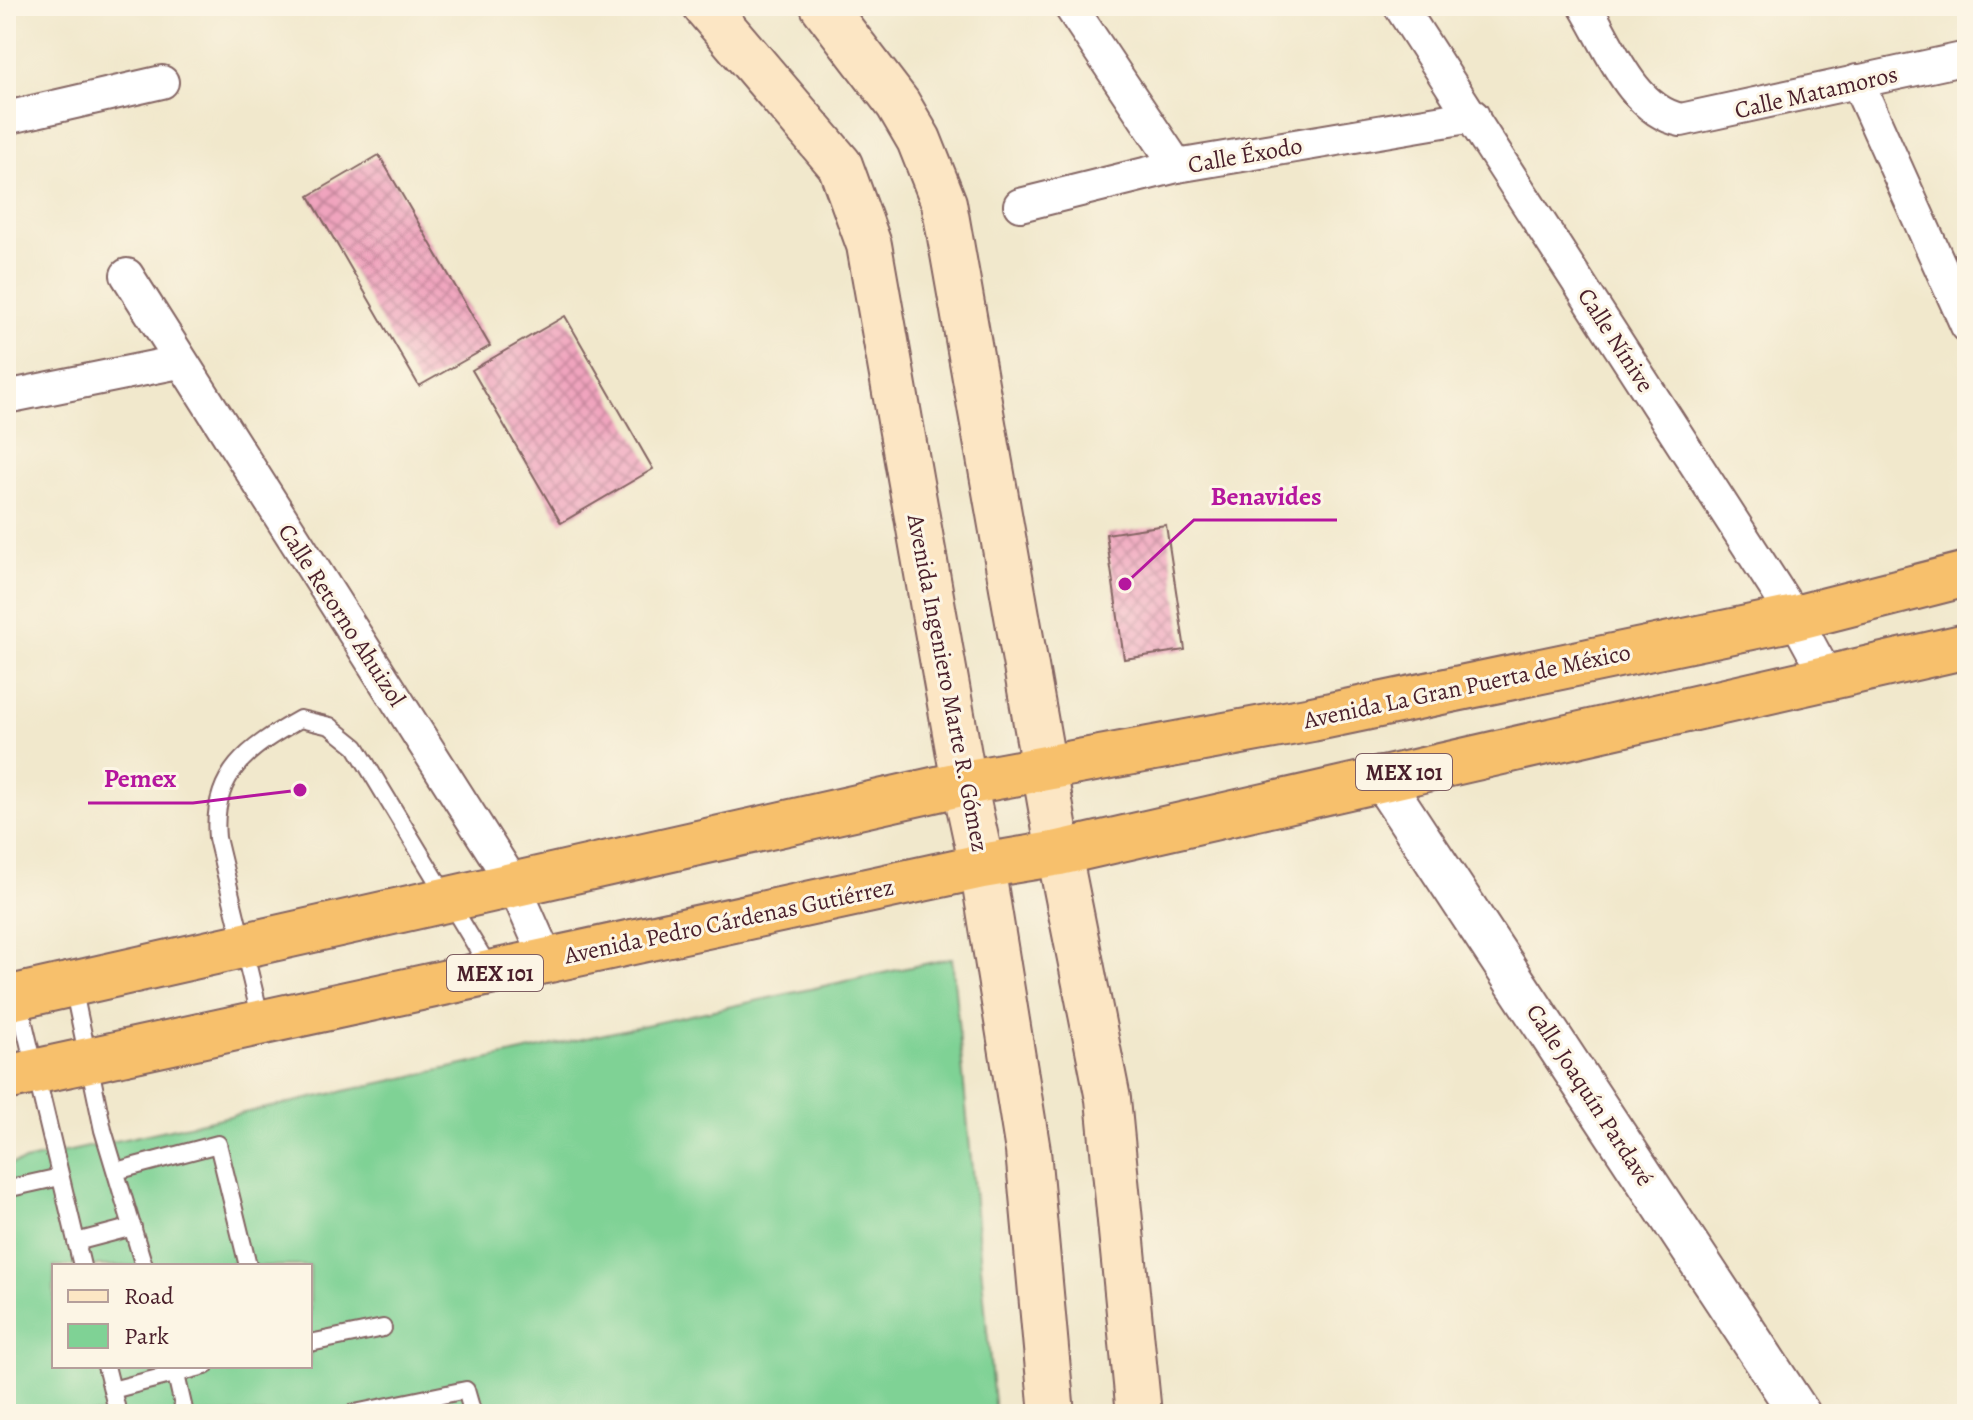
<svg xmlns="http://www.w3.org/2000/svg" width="1973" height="1420" viewBox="0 0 1973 1420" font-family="Alegreya,serif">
<defs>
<pattern id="building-cross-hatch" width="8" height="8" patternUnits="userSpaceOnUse" patternTransform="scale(2)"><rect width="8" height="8" fill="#f0a4be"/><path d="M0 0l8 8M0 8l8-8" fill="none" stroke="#c4859b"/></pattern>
</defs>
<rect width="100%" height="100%" fill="#fcf5e5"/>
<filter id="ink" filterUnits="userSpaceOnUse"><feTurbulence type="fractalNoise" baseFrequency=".0125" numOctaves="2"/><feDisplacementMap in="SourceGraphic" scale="16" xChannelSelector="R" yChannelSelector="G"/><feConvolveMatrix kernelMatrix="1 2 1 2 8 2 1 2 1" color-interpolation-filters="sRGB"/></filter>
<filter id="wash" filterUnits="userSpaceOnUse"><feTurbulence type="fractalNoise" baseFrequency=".006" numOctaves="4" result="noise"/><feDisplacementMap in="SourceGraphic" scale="32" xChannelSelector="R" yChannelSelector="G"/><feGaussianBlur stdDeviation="1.8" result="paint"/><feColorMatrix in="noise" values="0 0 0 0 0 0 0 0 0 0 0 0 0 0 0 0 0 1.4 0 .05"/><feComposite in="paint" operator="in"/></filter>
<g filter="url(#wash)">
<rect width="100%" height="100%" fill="#f1e8cc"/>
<path fill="#7fd295" stroke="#647860" stroke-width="2" fill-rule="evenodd" d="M952,958L995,1414H6V1165ZM54,1266H310V1366H54Z"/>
<g id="blocks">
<g fill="url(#building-cross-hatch)">
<path d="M379,155L490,346L419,386L309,196Z"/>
<path d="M565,316L653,469L561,523L472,370Z"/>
<path d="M1166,525L1185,650L1124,659L1106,534Z"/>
</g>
</g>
</g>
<g filter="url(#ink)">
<use href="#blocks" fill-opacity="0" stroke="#846563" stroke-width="2"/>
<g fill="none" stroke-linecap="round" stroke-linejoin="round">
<defs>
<g id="service">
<path d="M73,987L103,1130L144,1266"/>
<path d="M18,998L82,1266"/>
<path d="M261,1020L217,838C211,774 248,748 300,719L330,726L356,747L490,969"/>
<path d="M116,1171L218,1144L248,1266"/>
<path d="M6,1189L60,1177"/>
<path d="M76,1242L133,1227"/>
<path d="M310,1343L383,1328"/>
<path d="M106,1366L118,1414"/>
<path d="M174,1366L185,1414"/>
<path d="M112,1390L205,1366"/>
<path d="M350,1414L466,1390L473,1414"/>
</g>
<g id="minor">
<path d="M1070,6L1177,166"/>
<path d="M1400,6L1795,618L1827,677"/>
<path d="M1585,6C1609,45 1632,110 1681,120L1967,58"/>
<path d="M1857,81L1967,326"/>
<path d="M6,118L162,82"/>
<path d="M1020,205L1177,166L1473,116"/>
<path d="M127,275L514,885L547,960"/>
<path d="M6,397L179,362"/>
</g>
<path id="tertiary" d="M1380,777L1800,1414"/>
<g id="secondary">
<path d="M705,6L840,165L869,245L964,783L982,866L1028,1151L1052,1414"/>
<path d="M823,6L898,104L919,140L944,203L1059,853L1108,1099L1139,1414"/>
</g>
<g id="trunk">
<path d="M6,999L964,783L1312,719L1795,618L1967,574"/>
<path d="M6,1078L982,866L1059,853L1967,646"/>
</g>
</defs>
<use href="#service" stroke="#846563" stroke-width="20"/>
<use href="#minor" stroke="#846563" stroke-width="36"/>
<use href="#tertiary" stroke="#846563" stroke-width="44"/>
<use href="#secondary" stroke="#846563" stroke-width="48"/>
<use href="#trunk" stroke="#846563" stroke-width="48"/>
<use href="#service" stroke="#fff" stroke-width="16"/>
<use href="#minor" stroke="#fff" stroke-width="32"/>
<use href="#tertiary" stroke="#fff" stroke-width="40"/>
<use href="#secondary" stroke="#fce6c4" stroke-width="44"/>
<use href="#trunk" stroke="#f7c06c" stroke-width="44"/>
</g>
</g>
<g text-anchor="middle" stroke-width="6" stroke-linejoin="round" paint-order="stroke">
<g fill="#fcf5e5" stroke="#7f5f63" stroke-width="2">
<rect x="1356" y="754" width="96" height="36" rx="6"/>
<rect x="447" y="955" width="96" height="36" rx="6"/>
</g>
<g font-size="22" font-weight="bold" fill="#4a1f2b">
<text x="1404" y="780">MEX 101</text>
<text x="495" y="981">MEX 101</text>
</g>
<g font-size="24" fill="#4a1f2b" stroke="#fcf5e5">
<text transform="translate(1816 92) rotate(-13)" y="8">Calle Matamoros</text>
<text transform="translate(1245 155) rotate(-10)" y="8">Calle Éxodo</text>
<text transform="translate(1616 340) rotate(57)" y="8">Calle Nínive</text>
<text transform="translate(342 615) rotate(57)" y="8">Calle Retorno Ahuizol</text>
<text transform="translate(948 683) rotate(79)" y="8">Avenida Ingeniero Marte R. Gómez</text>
<text transform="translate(1467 686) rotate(-12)" y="8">Avenida La Gran Puerta de México</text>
<text transform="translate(729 921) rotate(-12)" y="8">Avenida Pedro Cárdenas Gutiérrez</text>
<text transform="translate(1590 1095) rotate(57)" y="8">Calle Joaquín Pardavé</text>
</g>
</g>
<path fill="none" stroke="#b5179e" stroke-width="3" d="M1125 584L1194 520H1337M300 790L193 803H88"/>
<g fill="#b5179e" stroke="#fcf5e5" stroke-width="3">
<circle cx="1125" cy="584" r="8"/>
<circle cx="300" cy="790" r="8"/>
</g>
<g font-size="26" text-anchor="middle" font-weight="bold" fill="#b5179e" stroke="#fcf5e5" stroke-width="6" stroke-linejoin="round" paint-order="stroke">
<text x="1266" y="505">Benavides</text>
<text x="140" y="787">Pemex</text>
</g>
<rect width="1973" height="1420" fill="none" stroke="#fcf5e5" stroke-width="32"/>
<rect x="52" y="1264" width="260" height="104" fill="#fcf5e5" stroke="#b59f9b" stroke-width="2"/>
<rect x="68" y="1290" width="40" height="12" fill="#fce6c4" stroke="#b59f9b" stroke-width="2"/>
<text x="124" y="1304" font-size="24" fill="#4a1f2b">Road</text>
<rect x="68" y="1324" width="40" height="24" fill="#7fd295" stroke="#b59f9b" stroke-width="2"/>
<text x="124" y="1344" font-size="24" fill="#4a1f2b">Park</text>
</svg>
